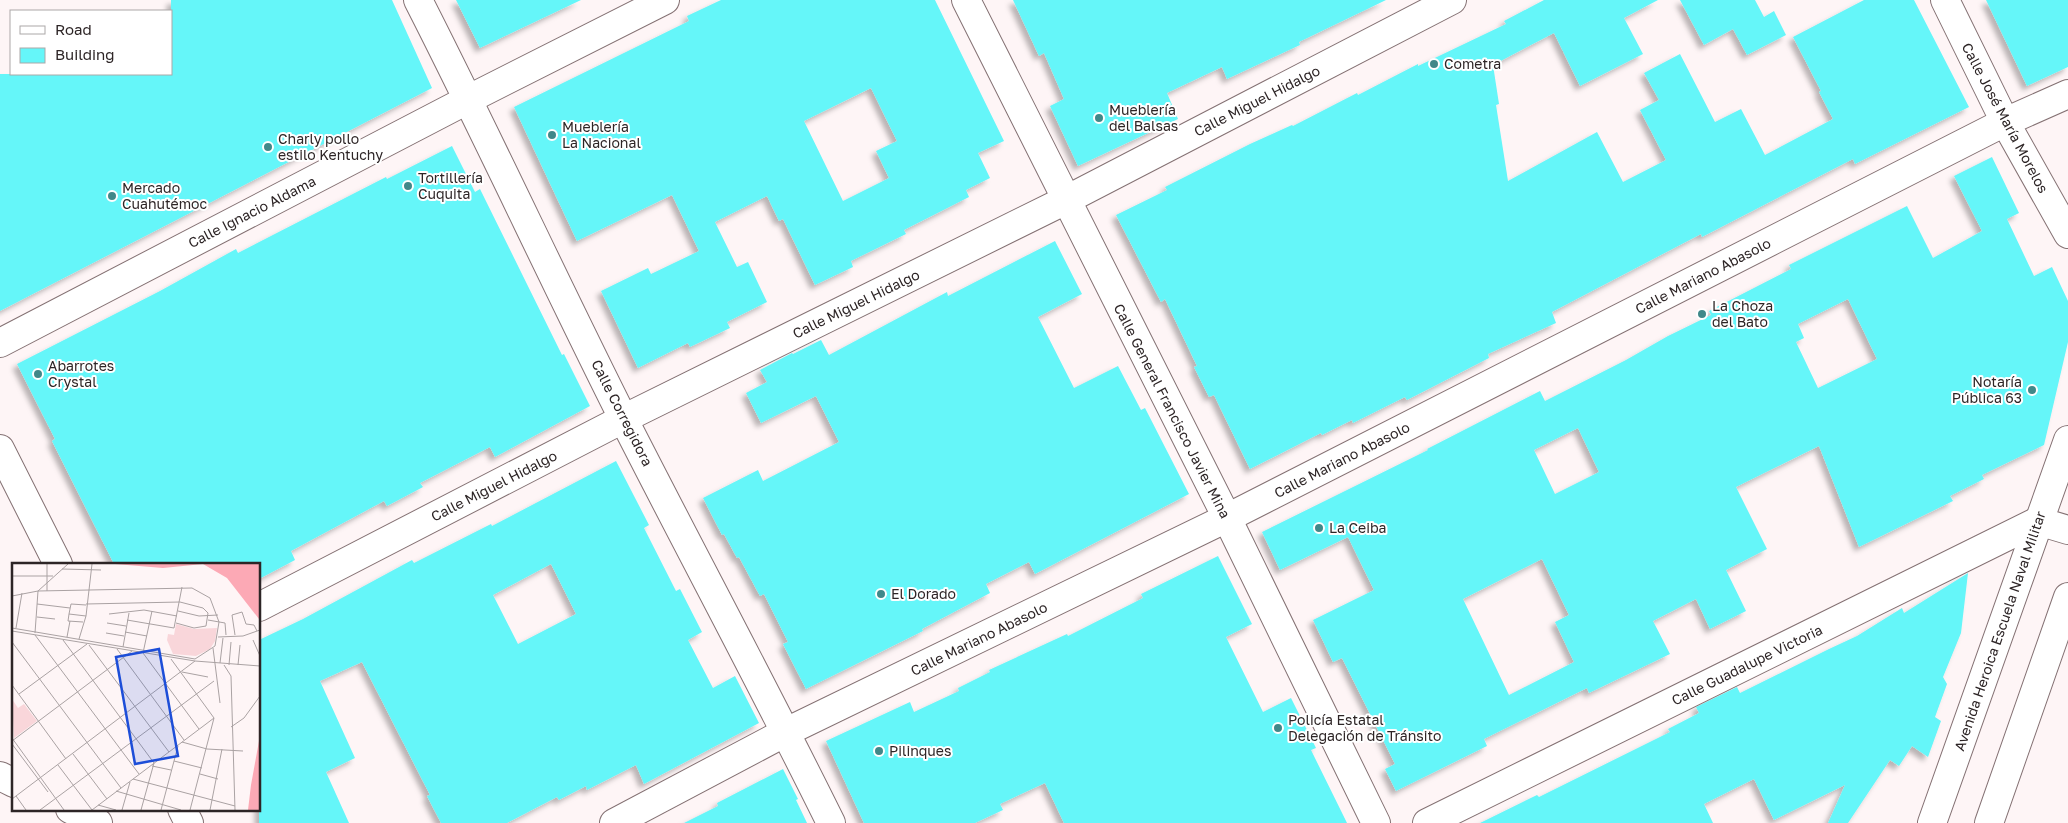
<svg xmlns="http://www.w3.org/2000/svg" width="2068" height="823" viewBox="0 0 2068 823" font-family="'Golos Text',sans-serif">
<defs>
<filter id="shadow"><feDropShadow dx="-4.5" dy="4.5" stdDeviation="2.5" flood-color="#0004"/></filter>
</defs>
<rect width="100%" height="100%" fill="#fef5f6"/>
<g fill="#65f6f9" fill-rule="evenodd" filter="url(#shadow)">
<path d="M171,0H392L432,88L0,311V74H171Z"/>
<path d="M456,0H581L480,48Z"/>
<path d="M721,0H935L1004,141L978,153L990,178L966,190L969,197L904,230L906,234L851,261L853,267L815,285L783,219L779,221L767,196L715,222L737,267L748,262L767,302L727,322L730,328L690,347L688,343L638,368L601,291L648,268L651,274L699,251L672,195L577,241L514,107L689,21L687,16ZM871,88L897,141L876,151L889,178L843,201L804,121Z"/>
<path d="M1013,0H1386L1299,42L1300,45L1227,79L1222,67L1167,93L1178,119L1078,166L1050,106L1064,99L1044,53L1039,56Z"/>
<path d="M1544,0H1658L1624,18L1643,54L1580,86L1554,33L1493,65L1499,104L1496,105L1508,181L1597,132L1623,182L1666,160L1640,110L1659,100L1644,73L1680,54L1715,122L1741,109L1765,155L1833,119L1819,92L1821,91L1793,37L1864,0H1914L1969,107L1855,164L1853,159L1702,237L1701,234L1552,312L1556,323L1488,354L1489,358L1407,400L1405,397L1353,423L1352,420L1322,435L1321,433L1250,469L1214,395L1209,397L1194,367L1197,366L1165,299L1161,302L1116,215L1167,190L1165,187L1250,144L1292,125L1293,126L1357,93L1358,95L1418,64V66L1506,24L1504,21Z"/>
<path d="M1680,0H1755L1764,17L1774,11L1786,35L1747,55L1733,29L1704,45Z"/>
<path d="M1986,0H2068V67L2027,86Z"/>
<path d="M452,146L475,192L480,189L562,355L564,354L590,406L495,457L490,447L420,483L423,487L387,506L384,501L291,551L295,560L259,579V564H114L52,441L55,439L17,364L160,291L236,249L238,253L386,177L387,179Z"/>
<path d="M1992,157L2019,213L2007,219L2034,276L2052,267L2068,301V342L2044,445L1982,475L1984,479L1950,496L1953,501L1859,547L1819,446L1736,487L1767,549L1726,570L1746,611L1710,629L1696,599L1653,621L1670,654L1589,693L1587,688L1484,739L1487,746L1396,791L1385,769L1395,764L1342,658L1333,662L1313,620L1374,590L1348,537L1280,570L1262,532L1428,450L1427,449L1540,391L1545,401L1626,360L1668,336L1711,315L1709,311L1791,269L1789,265L1907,206L1933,258L1982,231L1954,176ZM1848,299L1877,359L1818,388L1796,342L1804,338L1798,324ZM1578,428L1599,472L1555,494L1534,450ZM1542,559L1569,615L1555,622L1574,662L1509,695L1463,599Z"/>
<path d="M1055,241L1082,294L1038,317L1074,388L1118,366L1141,410L1145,408L1189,494L1035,574L1029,562L986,584L990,593L922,629L923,631L806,689L783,644L788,642L764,594L760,596L739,557L737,558L724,534L722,535L703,498L758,470L763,481L839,442L816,396L761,423L746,393L767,382L760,370L792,353L793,354L821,340L829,355L947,292L948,296Z"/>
<path d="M616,461L649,525L644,528L676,591L680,589L702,632L688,640L713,688L735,676L759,723L644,784L636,765L587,790L586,786L559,800L557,797L507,823H441L427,796L430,795L362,662L320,681L355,758L326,772L349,823H259V640L303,619L412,560L414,563L491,524L492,526ZM551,564L576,614L518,644L493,595Z"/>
<path d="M1218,556L1252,624L1226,637L1263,712L1291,698L1316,748L1311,750L1347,823H1064L1045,783L1000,804L1003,810L975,823H864L826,741L910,702L914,712L959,691L958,688L990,672L989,670L1067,634L1068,636L1143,598L1141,594Z"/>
<path d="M1968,573L1961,633L1943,677L1947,684L1935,717L1941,721L1928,757L1912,746L1899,766L1890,760L1848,823H1828L1845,785L1774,820L1754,779L1704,804L1713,823H1480L1537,795L1539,797L1670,732L1668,729L1699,713L1696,707L1737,687L1740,693L1829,649L1857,636L1902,608L1904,613Z"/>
<path d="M783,769L798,799L796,800L807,823H684L718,806L717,803Z"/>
</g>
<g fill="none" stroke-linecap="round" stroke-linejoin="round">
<defs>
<g id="minor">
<path d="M418,0C489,139 554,281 624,420C692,554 764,687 831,823"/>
<path d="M0,343L469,99L665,0"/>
<path d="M259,607L623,419L1066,200L1452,0"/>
<path d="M614,823L786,732L1227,518L2005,122L2068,94"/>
<path d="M1427,823L2038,521L2068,530"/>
</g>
<g id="tertiary">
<path d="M966,0L1227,518L1376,823"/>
<path d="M1945,0L2005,122L2068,234"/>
<path d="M0,449L58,564"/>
<path d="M0,776L14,783"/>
<path d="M70,809L98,823"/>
<path d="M182,809L189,823"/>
<path d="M1932,823L2068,440"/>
<path d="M1989,823L2068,597"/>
</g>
</defs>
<use href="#minor" stroke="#847173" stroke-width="30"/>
<use href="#tertiary" stroke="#847173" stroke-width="30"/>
<use href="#minor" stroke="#fff" stroke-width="28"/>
<use href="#tertiary" stroke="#fff" stroke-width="28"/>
</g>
<g fill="#408889" stroke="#fff" stroke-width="2">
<circle cx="1434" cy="64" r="5"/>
<circle cx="1099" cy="118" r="5"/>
<circle cx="552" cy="135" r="5"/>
<circle cx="268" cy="147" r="5"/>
<circle cx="408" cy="186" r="5"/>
<circle cx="112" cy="196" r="5"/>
<circle cx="1702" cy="314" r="5"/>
<circle cx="38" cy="374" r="5"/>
<circle cx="2032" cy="390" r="5"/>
<circle cx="1319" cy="528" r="5"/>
<circle cx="881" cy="594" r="5"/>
<circle cx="1278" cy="728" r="5"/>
<circle cx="879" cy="751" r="5"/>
</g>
<g text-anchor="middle" stroke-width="4" stroke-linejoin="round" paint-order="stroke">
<g font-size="14" fill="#2d2526" stroke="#fff" text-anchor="start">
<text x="1444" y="69">Cometra</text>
<text x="1109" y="115">Mueblería<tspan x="1109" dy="16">del Balsas</tspan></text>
<text x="562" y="132">Mueblería<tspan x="562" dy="16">La Nacional</tspan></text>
<text x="278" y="144">Charly pollo<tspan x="278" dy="16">estilo Kentuchy</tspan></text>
<text x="418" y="183">Tortillería<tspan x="418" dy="16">Cuquita</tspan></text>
<text x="122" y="193">Mercado<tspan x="122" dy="16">Cuahutémoc</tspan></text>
<text x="1712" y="311">La Choza<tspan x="1712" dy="16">del Bato</tspan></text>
<text x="48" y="371">Abarrotes<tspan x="48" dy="16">Crystal</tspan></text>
<text x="2022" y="387" text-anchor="end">Notaría<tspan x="2022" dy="16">Pública 63</tspan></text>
<text x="1329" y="533">La Ceiba</text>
<text x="891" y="599">El Dorado</text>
<text x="1288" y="725">Policía Estatal<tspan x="1288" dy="16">Delegación de Tránsito</tspan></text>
<text x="889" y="756">Pilinques</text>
</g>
<g font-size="14" fill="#2d2526" stroke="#fff">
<text transform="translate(1257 101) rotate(-27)" y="5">Calle Miguel Hidalgo</text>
<text transform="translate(2005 118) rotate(62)" y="5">Calle José María Morelos</text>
<text transform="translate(252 212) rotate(-27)" y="5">Calle Ignacio Aldama</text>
<text transform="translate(1703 276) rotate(-27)" y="5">Calle Mariano Abasolo</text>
<text transform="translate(856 304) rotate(-26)" y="5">Calle Miguel Hidalgo</text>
<text transform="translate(1172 411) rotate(63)" y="5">Calle General Francisco Javier Mina</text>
<text transform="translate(622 413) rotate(63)" y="5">Calle Corregidora</text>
<text transform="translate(1342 460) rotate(-27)" y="5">Calle Mariano Abasolo</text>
<text transform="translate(494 486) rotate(-27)" y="5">Calle Miguel Hidalgo</text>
<text transform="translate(2000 631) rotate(-71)" y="5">Avenida Heroica Escuela Naval Militar</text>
<text transform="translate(979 639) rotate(-26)" y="5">Calle Mariano Abasolo</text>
<text transform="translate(1747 665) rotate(-26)" y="5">Calle Guadalupe Victoria</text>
</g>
</g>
<g transform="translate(12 563)">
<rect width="248" height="248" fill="#fef5f6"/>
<path d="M164,61L182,66L205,65L203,78L198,86L184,93L161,91L155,77L156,71L162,72ZM0,136L6,145L12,141L25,158L2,175Z" fill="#f9d6da"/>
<path d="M103,1H247V56L215,15L191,1L151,5ZM247,178V247H236L239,222Z" fill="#fca9b5"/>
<path fill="none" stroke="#aaa2a3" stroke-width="1" d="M50,6L89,7M0,13H41M35,28V1M0,33L26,28L180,25L198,35L207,59L203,83L183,96L0,65M25,41L58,45M74,41L168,39L191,45L196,50L194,63L182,65L164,60M140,48L131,90L187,166M166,48L187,53L206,52M57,51L74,53M97,51L132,47L165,53M25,54L43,56M115,57L162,65L170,24M196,57L213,60L214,72M71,59L56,58L57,51L59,41L74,42M95,60L114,63M4,65L10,30M0,68L183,98L248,103M113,69L135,73M23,70L26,28L56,1M94,70L112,73M23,72L127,211M223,72L220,52L230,49L234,61L242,62L245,68M55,74L58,58M206,74L231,73L248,67M67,76L74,53L80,1M51,77L142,200L129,247M241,77L248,93M0,79L109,225M77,82L157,189M111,84L117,50M201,85L208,140M105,86L172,177M159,96L202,155M208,100L211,75M212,102L219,113L223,247M217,102L219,79M226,102L228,82M170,109L196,114M0,122L54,196M7,131L75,81M219,164L232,155L248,133M0,175L52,247M0,178L120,88M170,179L195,186L231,188M0,181L36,229M61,191L95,236M162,198L190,205M46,202L80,247L202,155M140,203L159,207M188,211L206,216M121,216L223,243M104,228L169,247M4,233L14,247M0,236L183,98M86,242L104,247M28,247L202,118M110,247L118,219M149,247L166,183M178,247L202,155M198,247L210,186"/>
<path fill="#1d4ed8" fill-opacity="0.15" stroke="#1d4ed8" stroke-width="2.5" d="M147,86L166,193L123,201L104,94Z"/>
<rect width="248" height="248" fill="none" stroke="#2d2526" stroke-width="2.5"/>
</g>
<rect x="10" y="10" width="162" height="65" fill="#ffffff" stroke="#aba8a8"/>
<rect x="20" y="26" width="25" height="8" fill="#ffffff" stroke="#aba8a8"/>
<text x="55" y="35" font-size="15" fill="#2d2526">Road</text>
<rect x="20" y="48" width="25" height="15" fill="#65f6f9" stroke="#aba8a8"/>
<text x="55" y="60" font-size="15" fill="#2d2526">Building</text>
</svg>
